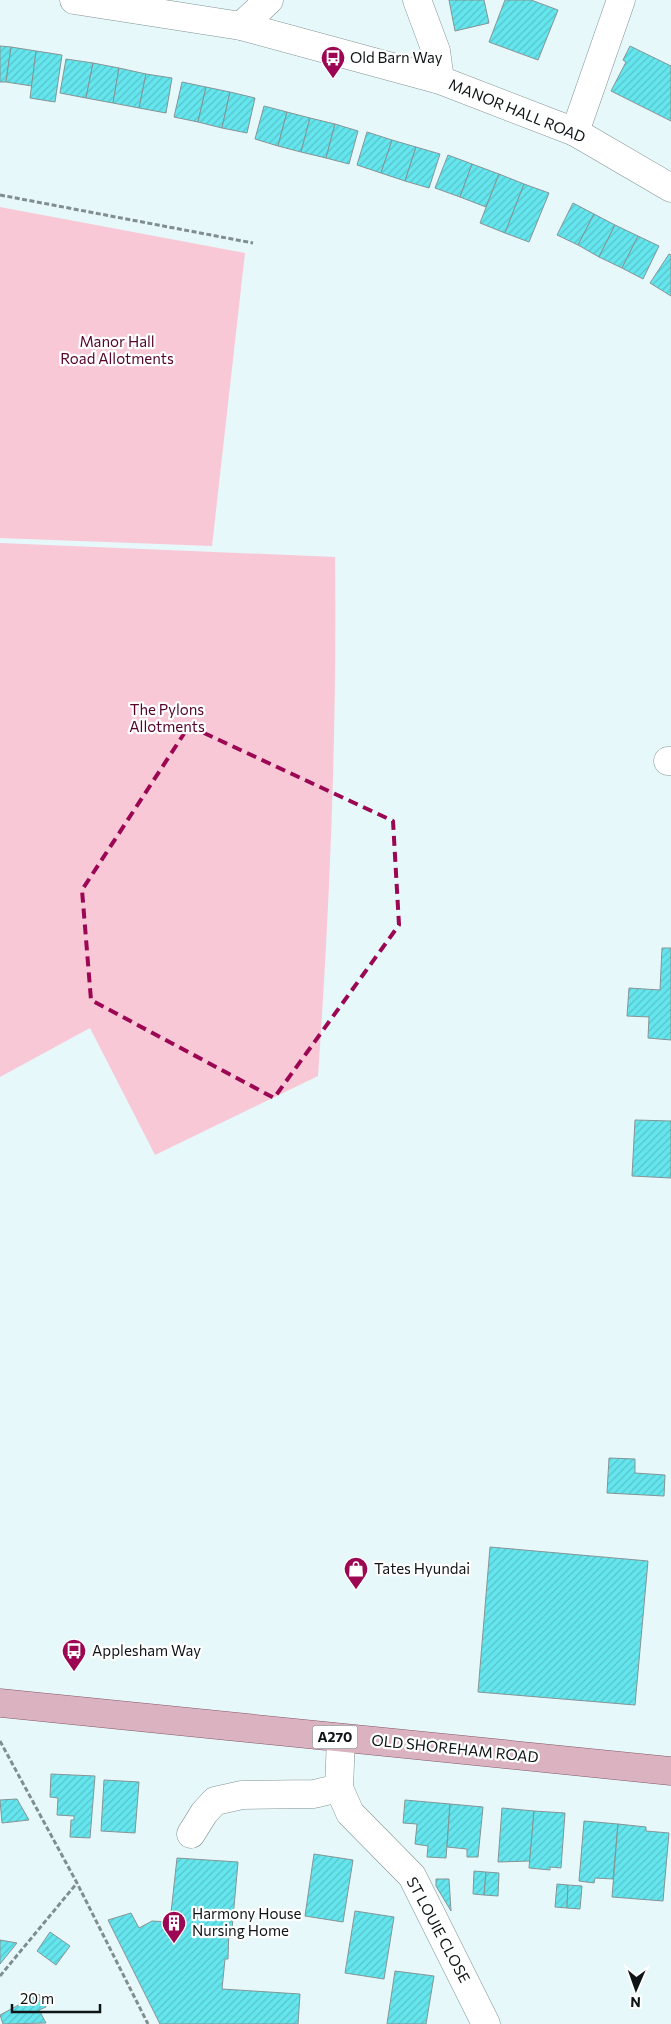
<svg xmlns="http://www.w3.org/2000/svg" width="671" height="2024" viewBox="0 0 671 2024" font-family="Commissioner,sans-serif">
<defs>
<pattern id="building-hatch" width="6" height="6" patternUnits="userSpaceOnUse" patternTransform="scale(1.25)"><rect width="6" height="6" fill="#65e5ed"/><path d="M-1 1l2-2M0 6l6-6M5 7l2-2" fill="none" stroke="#56c4ca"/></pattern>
</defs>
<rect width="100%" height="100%" fill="#e6f8f9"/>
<g fill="#f9c8d7">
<path d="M0,207L245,253L212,546L0,538Z"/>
<path d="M0,543L335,557C337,731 330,903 318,1076L155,1155L90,1028L0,1077Z"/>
</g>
<g fill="url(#building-hatch)" stroke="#859596">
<path d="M449,0H484L489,23L455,31Z"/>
<path d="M505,0H531L558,10L538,60L489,42Z"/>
<path d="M0,46L11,47L6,82H0Z"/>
<path d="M630,46L671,66V121L611,91L626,62L623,60Z"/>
<path d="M11,47L36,51L32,86L6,82Z"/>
<path d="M36,51L62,55L55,102L30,98Z"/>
<path d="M66,59L93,63L86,98L60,93Z"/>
<path d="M93,63L119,68L113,103L86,98Z"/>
<path d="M119,68L146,74L139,108L113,103Z"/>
<path d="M146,74L172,78L166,113L139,108Z"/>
<path d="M182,82L206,87L198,122L174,117Z"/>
<path d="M206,87L230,92L222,128L198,122Z"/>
<path d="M230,92L255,98L247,133L222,128Z"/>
<path d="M264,106L287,112L278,146L255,139Z"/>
<path d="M287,112L310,118L301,152L278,146Z"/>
<path d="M310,118L335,124L326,158L301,152Z"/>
<path d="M335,124L358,131L349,164L326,158Z"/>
<path d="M367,132L392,140L381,173L357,165Z"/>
<path d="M392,140L416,147L405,181L381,173Z"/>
<path d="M416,147L440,154L429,188L405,181Z"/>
<path d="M448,155L472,164L460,197L435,188Z"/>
<path d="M472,164L499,174L486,207L460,197Z"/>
<path d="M499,174L524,184L505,233L480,223Z"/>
<path d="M524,184L549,193L529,242L505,233Z"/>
<path d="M573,203L594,214L578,245L557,235Z"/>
<path d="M594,214L615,225L599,257L578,245Z"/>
<path d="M615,225L638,236L622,268L599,257Z"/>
<path d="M638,236L659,246L643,279L622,268Z"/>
<path d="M669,254L671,255V296L650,283Z"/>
<path d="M662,948H671V1040L648,1038L649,1017L627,1016L629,988L660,990Z"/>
<path d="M635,1120L671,1121V1178L632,1176Z"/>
<path d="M609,1458L635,1459V1473L665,1475L664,1496L607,1493Z"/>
<path d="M490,1547L648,1561L635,1705L478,1692Z"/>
<path d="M51,1774L95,1776L90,1838L70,1837L71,1820H74V1816L57,1815L58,1798L50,1797Z"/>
<path d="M104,1780L139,1782L135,1833L101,1831Z"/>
<path d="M17,1799L29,1820L2,1823L0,1800Z"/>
<path d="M405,1800L450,1804L446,1858L427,1857L428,1846L415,1844L417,1824L403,1823Z"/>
<path d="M450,1804L483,1807L478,1857H467V1849L447,1847Z"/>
<path d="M502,1808L534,1811L530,1861L498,1862Z"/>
<path d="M534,1811L565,1813L561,1868L550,1867V1870L529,1868Z"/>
<path d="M584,1821L618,1824L613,1879L595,1878L594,1883L579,1881Z"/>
<path d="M618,1824L646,1827V1831L669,1833L663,1901L612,1897Z"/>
<path d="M314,1854L353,1860L343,1922L305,1916Z"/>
<path d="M177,1858L238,1862L232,1929H229L228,1959H225L222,1989L300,1994L298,2024H160L108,1920L131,1913L139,1928L152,1921L170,1922Z"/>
<path d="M474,1871L486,1872L484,1895L473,1894Z"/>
<path d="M486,1872L499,1873L498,1896L484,1895Z"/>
<path d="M436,1879H449L451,1911L436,1886Z"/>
<path d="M557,1884L568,1885L567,1908L555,1907Z"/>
<path d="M568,1885L582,1886L580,1909L567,1908Z"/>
<path d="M355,1911L394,1917L384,1979L345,1973Z"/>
<path d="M50,1932L70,1946L56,1965L37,1951Z"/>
<path d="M0,1940L17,1943L0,1964Z"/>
<path d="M395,1971L434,1976L426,2024H387Z"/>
<path d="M39,1994L46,2007L39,2010L46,2023L3,2024L0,2015Z"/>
</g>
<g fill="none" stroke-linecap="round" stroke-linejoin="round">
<defs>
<g id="minor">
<path d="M74,0L241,26L440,80L575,132L671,188"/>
<path d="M417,0L436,51L440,80"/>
<path d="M241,26L269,0"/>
<path d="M575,132L621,0"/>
<path d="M668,761H671"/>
<path d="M341,1738L339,1788L350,1813L412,1876L486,2024"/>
<path d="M191,1834L204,1813L215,1801L242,1795L314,1794L339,1788"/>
</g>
<path id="major" d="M0,1703L671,1771"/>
</defs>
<use href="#minor" stroke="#839394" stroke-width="29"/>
<use href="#major" stroke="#845968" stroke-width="29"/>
<g stroke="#818e8f" stroke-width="3" stroke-dasharray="5 2.5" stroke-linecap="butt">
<path d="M0,195L253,243"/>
<path d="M0,1741L77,1883L148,2024"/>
<path d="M0,1976L77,1883"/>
</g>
<use href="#minor" stroke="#fff" stroke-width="28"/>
<use href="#major" stroke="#dbb2bf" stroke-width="28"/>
</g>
<path fill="none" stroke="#9c0754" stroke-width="4" stroke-dasharray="10 6" stroke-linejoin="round" d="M189,726L393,821L399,925L274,1098L91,1000L82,890Z"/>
<defs>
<symbol id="bus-pin" viewBox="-11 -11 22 30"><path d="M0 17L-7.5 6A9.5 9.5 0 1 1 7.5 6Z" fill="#9c0754" stroke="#fff"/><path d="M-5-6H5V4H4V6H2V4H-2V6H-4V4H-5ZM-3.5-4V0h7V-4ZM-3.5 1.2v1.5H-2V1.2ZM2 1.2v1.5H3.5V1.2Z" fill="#fff"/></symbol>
<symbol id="shop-pin" viewBox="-11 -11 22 30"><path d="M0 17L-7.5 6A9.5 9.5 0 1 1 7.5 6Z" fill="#9c0754" stroke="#fff"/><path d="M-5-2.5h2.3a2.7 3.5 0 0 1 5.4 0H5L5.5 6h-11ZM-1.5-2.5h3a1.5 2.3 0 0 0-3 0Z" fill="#fff"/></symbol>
<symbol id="building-pin" viewBox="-11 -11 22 30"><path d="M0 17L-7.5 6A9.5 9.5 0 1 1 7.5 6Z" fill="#9c0754" stroke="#fff"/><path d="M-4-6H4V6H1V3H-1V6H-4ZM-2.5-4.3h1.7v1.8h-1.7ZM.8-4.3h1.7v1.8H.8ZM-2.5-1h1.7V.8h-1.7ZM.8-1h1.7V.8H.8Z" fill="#fff"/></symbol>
</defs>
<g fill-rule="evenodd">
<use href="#bus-pin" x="319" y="44" width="28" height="38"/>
<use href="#shop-pin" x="342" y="1555" width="28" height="38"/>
<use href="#bus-pin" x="60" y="1637" width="28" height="38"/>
<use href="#building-pin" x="160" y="1909" width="28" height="38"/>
</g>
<g text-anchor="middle" stroke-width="4.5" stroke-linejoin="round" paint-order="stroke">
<rect fill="#fff" stroke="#575b5c" stroke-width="1" x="312.5" y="1725.5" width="45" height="23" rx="4"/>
<g font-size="14" font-weight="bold" fill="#0f1516">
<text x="335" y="1742">A270</text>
</g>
<g font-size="15" fill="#0f1516" stroke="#fff" text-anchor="start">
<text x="350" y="63">Old Barn Way</text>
<text x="374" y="1574">Tates Hyundai</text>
<text x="92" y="1656">Applesham Way</text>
<text x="192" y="1919">Harmony House<tspan x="192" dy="17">Nursing Home</tspan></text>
</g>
<g font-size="15" fill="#0f1516" stroke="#fff">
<text transform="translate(517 111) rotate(22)" y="5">MANOR HALL ROAD</text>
<text transform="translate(455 1749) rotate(6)" y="5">OLD SHOREHAM ROAD</text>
<text transform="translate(438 1930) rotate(62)" y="5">ST LOUIE CLOSE</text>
</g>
<g font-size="15" fill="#54032b" stroke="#fff">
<text x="117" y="347">Manor Hall<tspan x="117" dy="17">Road Allotments</tspan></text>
<text x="167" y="715">The Pylons<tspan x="167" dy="17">Allotments</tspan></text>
</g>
</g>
<g transform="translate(636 1989) rotate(182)" stroke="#ffffff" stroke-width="4" paint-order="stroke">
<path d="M0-4L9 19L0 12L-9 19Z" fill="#0f1516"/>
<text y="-8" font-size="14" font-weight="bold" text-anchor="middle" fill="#0f1516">N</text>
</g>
<path d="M12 2004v8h88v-8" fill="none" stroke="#0f1516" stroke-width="2.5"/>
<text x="20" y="2004" font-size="15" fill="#0f1516" stroke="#ffffff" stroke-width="4" paint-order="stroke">20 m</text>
</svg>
